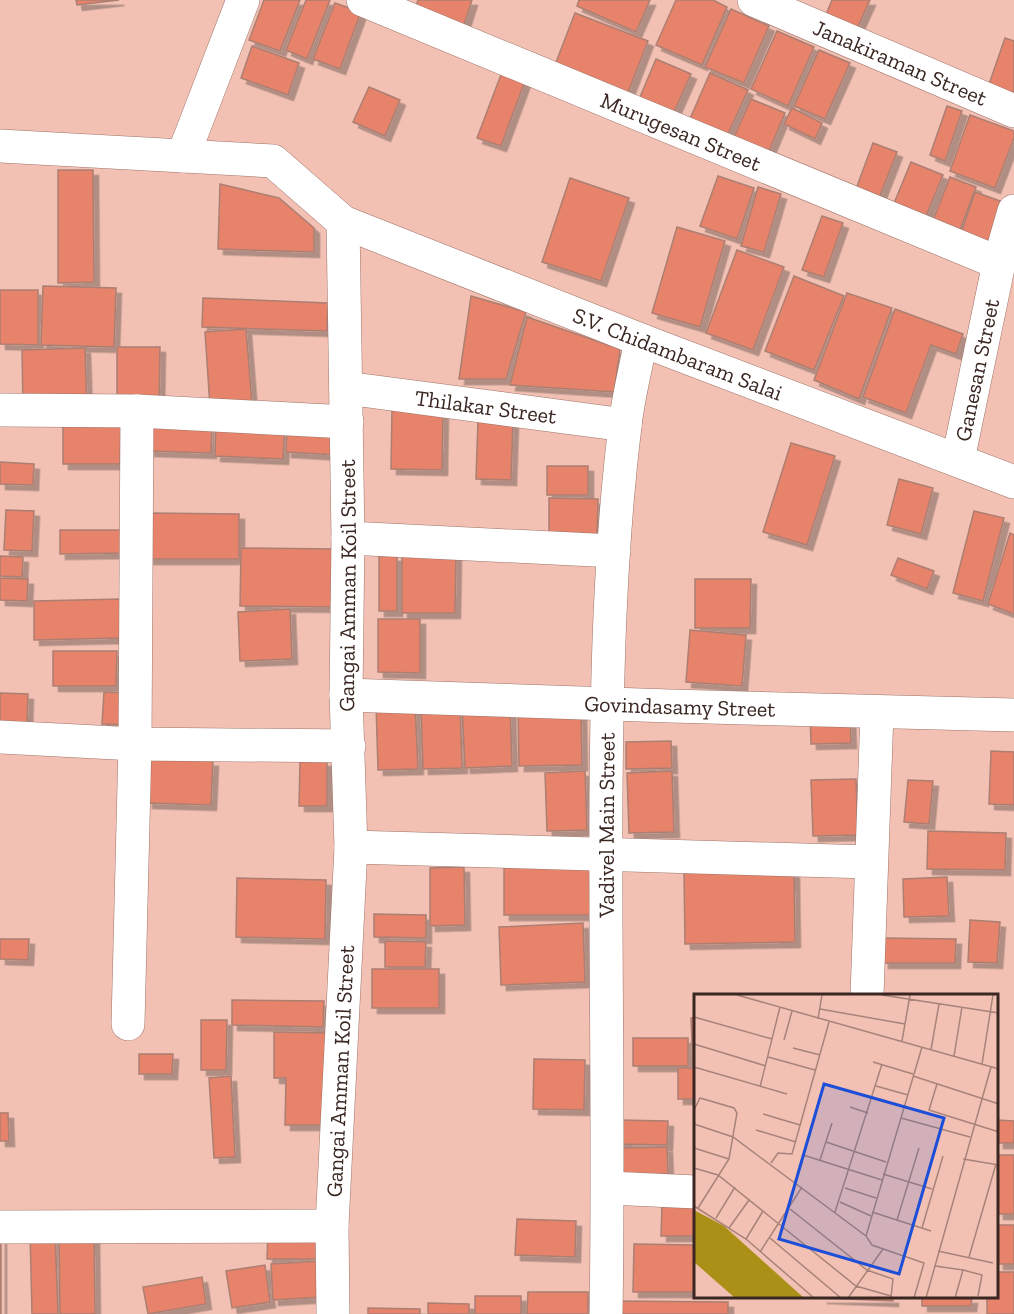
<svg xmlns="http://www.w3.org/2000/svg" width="1014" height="1314" viewBox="0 0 1014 1314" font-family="'Zilla Slab',serif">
<defs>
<filter id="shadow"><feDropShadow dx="5.5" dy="5.5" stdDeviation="0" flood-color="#0004"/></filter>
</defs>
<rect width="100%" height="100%" fill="#f2c1b4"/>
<g fill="#e7836a" stroke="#ac7f73" stroke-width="1.5" filter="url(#shadow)">
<path d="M76,0H119L77,5Z"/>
<path d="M264,0H300L280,51L249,40Z"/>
<path d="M306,0H330L307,59L286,50Z"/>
<path d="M418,0H472L464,25L415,9Z"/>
<path d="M579,0H650L636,32L577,6Z"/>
<path d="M676,0H713L727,7L702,65L656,45Z"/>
<path d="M832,0H870L855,33L824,19Z"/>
<path d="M335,3L361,12L340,69L313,59Z"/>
<path d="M731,9L769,26L744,83L705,67Z"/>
<path d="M575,13L648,41L626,98L553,70Z"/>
<path d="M777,31L814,47L788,106L751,89Z"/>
<path d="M1005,38L1014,41V99L987,90Z"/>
<path d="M252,46L299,63L288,95L241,78Z"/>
<path d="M819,50L850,63L825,119L794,106Z"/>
<path d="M656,59L691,74L671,119L637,104Z"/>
<path d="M502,72L525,81L501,146L477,138Z"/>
<path d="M710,73L748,90L723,145L686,128Z"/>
<path d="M369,87L400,100L385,136L353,122Z"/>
<path d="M751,99L785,113L764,163L729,148Z"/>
<path d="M947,106L962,111L945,161L930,155Z"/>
<path d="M792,108L822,123L815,139L784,124Z"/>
<path d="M970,115L1014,131V138L995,188L950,171Z"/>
<path d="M873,143L897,152L876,206L853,197Z"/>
<path d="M911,162L943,175L922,226L890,213Z"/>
<path d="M58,170H93L94,282L58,283Z"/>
<path d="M718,176L754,188L737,239L700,226Z"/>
<path d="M950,177L976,187L957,238L930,228Z"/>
<path d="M570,178L629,198L601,281L542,262Z"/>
<path d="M220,184L279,198L314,228V252L218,249Z"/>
<path d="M758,187L781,194L764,252L741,246Z"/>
<path d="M975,192L1003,202L985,251L958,242Z"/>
<path d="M822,216L843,223L824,277L802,270Z"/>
<path d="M677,227L725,241L700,327L652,313Z"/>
<path d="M737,250L784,267L753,350L706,333Z"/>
<path d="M794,276L844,296L814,370L765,351Z"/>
<path d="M43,286L116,288L114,347L41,345Z"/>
<path d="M0,290H38V345L0,344Z"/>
<path d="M847,293L892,308L859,399L814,380Z"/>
<path d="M471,296L526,312L506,379H459Z"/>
<path d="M203,298L328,303L327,331L202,327Z"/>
<path d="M895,309L963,334L956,354L931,345L906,413L863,397Z"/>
<path d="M527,317L620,349L614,392L510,385Z"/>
<path d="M246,329L252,404L210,407L205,332Z"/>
<path d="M117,347H160L159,405H117Z"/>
<path d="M85,348L87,406L23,408L22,350Z"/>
<path d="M392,407L443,408L442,470L391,469Z"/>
<path d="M63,419H121L120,464H63Z"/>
<path d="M150,419L212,422L211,453L149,451Z"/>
<path d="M478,420L513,421L511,480L476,479Z"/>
<path d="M216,421L285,424L283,459L215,456Z"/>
<path d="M287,429L339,431L338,455L286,452Z"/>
<path d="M791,443L835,456L807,545L763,532Z"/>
<path d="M0,462L34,464L33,485L0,484Z"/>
<rect x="547" y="466" width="41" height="29"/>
<path d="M899,479L933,488L921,534L887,525Z"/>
<path d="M549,498L598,499L597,535L549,534Z"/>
<path d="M6,510L34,511L32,551L4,550Z"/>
<path d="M974,511L1004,518L983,601L953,593Z"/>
<path d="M149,513L239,514V559H148Z"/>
<path d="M60,530H121V553L60,554Z"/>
<path d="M1010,533L1014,535V614L988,604Z"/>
<path d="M241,548L336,549V607L240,606Z"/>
<path d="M402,554H456L455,613H402Z"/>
<path d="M0,556L23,557L22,577L0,576Z"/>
<rect x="379" y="556" width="18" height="55"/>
<path d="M898,558L934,571L927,589L891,575Z"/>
<path d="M0,578L28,579L27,601L0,600Z"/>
<path d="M695,579H751L750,628H695Z"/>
<path d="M120,599V638L34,640V601Z"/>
<path d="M290,609L292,659L240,661L238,612Z"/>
<path d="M378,619H420V673L378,672Z"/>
<path d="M690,630L746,635L742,686L686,682Z"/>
<path d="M53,651H117L116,686H53Z"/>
<path d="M104,692L129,693L128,725L102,724Z"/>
<path d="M0,693L28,694L27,724H0Z"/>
<path d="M460,703L462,768L423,769L421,705Z"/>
<path d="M510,703L512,766L465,768L462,705Z"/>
<path d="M415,704L418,769L378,770L376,705Z"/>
<path d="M581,709L582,765L519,766L518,710Z"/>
<path d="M850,713L851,743L811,744L810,715Z"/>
<path d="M671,741L672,768L626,769V742Z"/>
<path d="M991,751L1014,752V805L989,804Z"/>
<path d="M149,759L213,761L211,805L147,803Z"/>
<path d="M300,761H327V806H299Z"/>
<path d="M585,771L587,830L547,831L545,773Z"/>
<path d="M672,771L674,832L629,833L627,773Z"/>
<path d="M856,779L858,835L813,836L811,780Z"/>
<path d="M908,780L933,781L929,824L904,822Z"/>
<path d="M928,831L1006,833L1005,870L927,869Z"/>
<path d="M504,862H591L590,915H504Z"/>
<path d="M464,867L465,925L430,926V868Z"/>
<path d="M794,872L795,942L685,944L684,873Z"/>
<path d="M947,877L949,916L904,917L903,879Z"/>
<path d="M237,878L326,880L325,939L236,937Z"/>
<path d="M374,914L426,915V938L374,937Z"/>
<path d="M970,920L1000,922L997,963L968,962Z"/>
<path d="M583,923L585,982L501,985L499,927Z"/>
<path d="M883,938L956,939L955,963H883Z"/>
<path d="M0,939H29L28,960L0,959Z"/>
<path d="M385,941L426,942L425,967H385Z"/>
<rect x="372" y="969" width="67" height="39"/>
<path d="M232,1000L324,1001L323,1027L232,1025Z"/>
<path d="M696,1017V1064H693L691,1018Z"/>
<path d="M201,1020H227L226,1070H201Z"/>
<path d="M274,1032L330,1033L325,1125H285L286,1078H274Z"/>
<rect x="633" y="1038" width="55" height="28"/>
<path d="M139,1054H173L172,1074H139Z"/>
<path d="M534,1059L585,1060L584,1110L533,1109Z"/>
<rect x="678" y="1068" width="18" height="31"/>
<path d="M231,1076L235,1157L214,1158L209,1078Z"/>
<path d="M0,1113H8L9,1141H0Z"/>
<path d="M619,1120L668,1121L667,1145L619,1144Z"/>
<path d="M998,1120L1014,1121V1143H998Z"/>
<path d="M667,1147L668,1174L621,1175L619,1148Z"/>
<rect x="998" y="1155" width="16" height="59"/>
<path d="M662,1205L696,1206V1236H661Z"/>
<path d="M517,1219L576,1221L575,1257L515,1255Z"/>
<rect x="998" y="1225" width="16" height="39"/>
<path d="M268,1231H323V1259H267Z"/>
<rect x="0" y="1232" width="1" height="82"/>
<path d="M55,1232L58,1314H32L30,1233Z"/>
<path d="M59,1233H94L95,1314H60Z"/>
<path d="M634,1244L696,1245V1292H633Z"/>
<path d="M322,1261L324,1297L273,1300L271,1264Z"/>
<path d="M265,1265L270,1302L232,1308L226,1271Z"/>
<path d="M998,1272H1014V1314H987V1298H998Z"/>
<path d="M202,1277L206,1304L148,1314L143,1287Z"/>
<path d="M528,1292H588V1314H527Z"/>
<rect x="475" y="1296" width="46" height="18"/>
<path d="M821,1298H893V1301Z"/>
<path d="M922,1298H972L971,1306H922Z"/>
<path d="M617,1301L728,1302V1314H617Z"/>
<path d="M428,1303L469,1304V1314H428Z"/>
<path d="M368,1308L420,1309V1314H368Z"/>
</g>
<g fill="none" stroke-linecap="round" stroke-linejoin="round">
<defs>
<g id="minor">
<path id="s1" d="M363,0L999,263"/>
<path id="s2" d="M754,0L1014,111"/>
<path id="s3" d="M0,146L273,161L343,222L641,340L1014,482"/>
<path d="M183,156L243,0"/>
<path id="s4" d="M346,388L625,425"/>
<path d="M0,410L137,411L347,422"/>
<path id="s5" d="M958,460L999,263L1014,211"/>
<path d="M348,538L614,551"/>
<path id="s6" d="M346,695L670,706L1014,715"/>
<path d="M0,737L135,744L349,746"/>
<path d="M351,847L870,862"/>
<path d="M867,996L877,712"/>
<path d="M128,1024L135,744L137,411"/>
<path d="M609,1188L696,1192"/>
<path d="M0,1227L332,1226"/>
<path id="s7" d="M333,1314L332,1226L351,847L346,695L348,538L343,222"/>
<path id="s8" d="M606,1314C609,1141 605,967 606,794C607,672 610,548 625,426C628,397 636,368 641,340"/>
</g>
</defs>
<use href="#minor" stroke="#9f7267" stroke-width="34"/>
<use href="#minor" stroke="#fff" stroke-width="33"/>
</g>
<g text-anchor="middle" stroke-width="4.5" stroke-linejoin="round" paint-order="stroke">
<g font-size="22" fill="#3a2722" stroke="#fee9e4">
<text dy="8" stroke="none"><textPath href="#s2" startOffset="159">Janakiraman Street</textPath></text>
<text dy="8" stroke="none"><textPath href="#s1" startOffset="344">Murugesan Street</textPath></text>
<text dy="8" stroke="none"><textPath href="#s3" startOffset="726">S.V. Chidambaram Salai</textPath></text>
<text dy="8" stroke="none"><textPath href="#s5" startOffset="92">Ganesan Street</textPath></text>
<text dy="8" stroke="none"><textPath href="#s4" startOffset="141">Thilakar Street</textPath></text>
<text dy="8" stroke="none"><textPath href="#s7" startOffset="729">Gangai Amman Koil Street</textPath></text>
<text dy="8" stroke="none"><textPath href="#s6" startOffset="334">Govindasamy Street</textPath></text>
<text dy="8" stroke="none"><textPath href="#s8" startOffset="489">Vadivel Main Street</textPath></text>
<text dy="8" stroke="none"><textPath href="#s7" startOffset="243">Gangai Amman Koil Street</textPath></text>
</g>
</g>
<g transform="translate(694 994)">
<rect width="304" height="304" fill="#f2c1b4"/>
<path d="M0,216L30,232L110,304H41L0,268Z" fill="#ab9017"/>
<path fill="none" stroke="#a8837a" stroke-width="1.5" d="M43,1L305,75M188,1L305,19M126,15L211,30M0,23L78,45M124,25L128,1M90,46L98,17M208,47L216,1M0,50L72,72M99,54L126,61M237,56L245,10M260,62L268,13M74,63L121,76M179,68L219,80M288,70L299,1M0,73L93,100M219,82L305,110M243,90L235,116L305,138M182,92L214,101M66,93L86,13M156,113L174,119M0,116L6,104L40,114L43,119L35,165L4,214M69,120L106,131M207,124L276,143M0,130L39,143L172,242L178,251L230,269L220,304M62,136L102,148M132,148L192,168M0,154L35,165M109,161L188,186M269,165L305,171M126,166L138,129M77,169L84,159L98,160L135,28M0,174L24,181L162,292L197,302M189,180L238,195M151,194L182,204M146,208L177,222M0,212L52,245L120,304M96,215L173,276L199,285L197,303M141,218L188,70M178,218L237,237M22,224L41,193M203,226L225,154M35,234L55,206M228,234L249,162M172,242L228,53M76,244L147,304M52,245L69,217M244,257L299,269M66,258L108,193M275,263L302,170M241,272L269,276M154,304L189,255M232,304L297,73M261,304L269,276L288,281L284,302"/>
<path fill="#1d4ed8" fill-opacity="0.15" stroke="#1d4ed8" stroke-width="3" d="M130,90L250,124L205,280L85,245Z"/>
<rect width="304" height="304" fill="none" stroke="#3a2722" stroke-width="3"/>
</g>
</svg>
